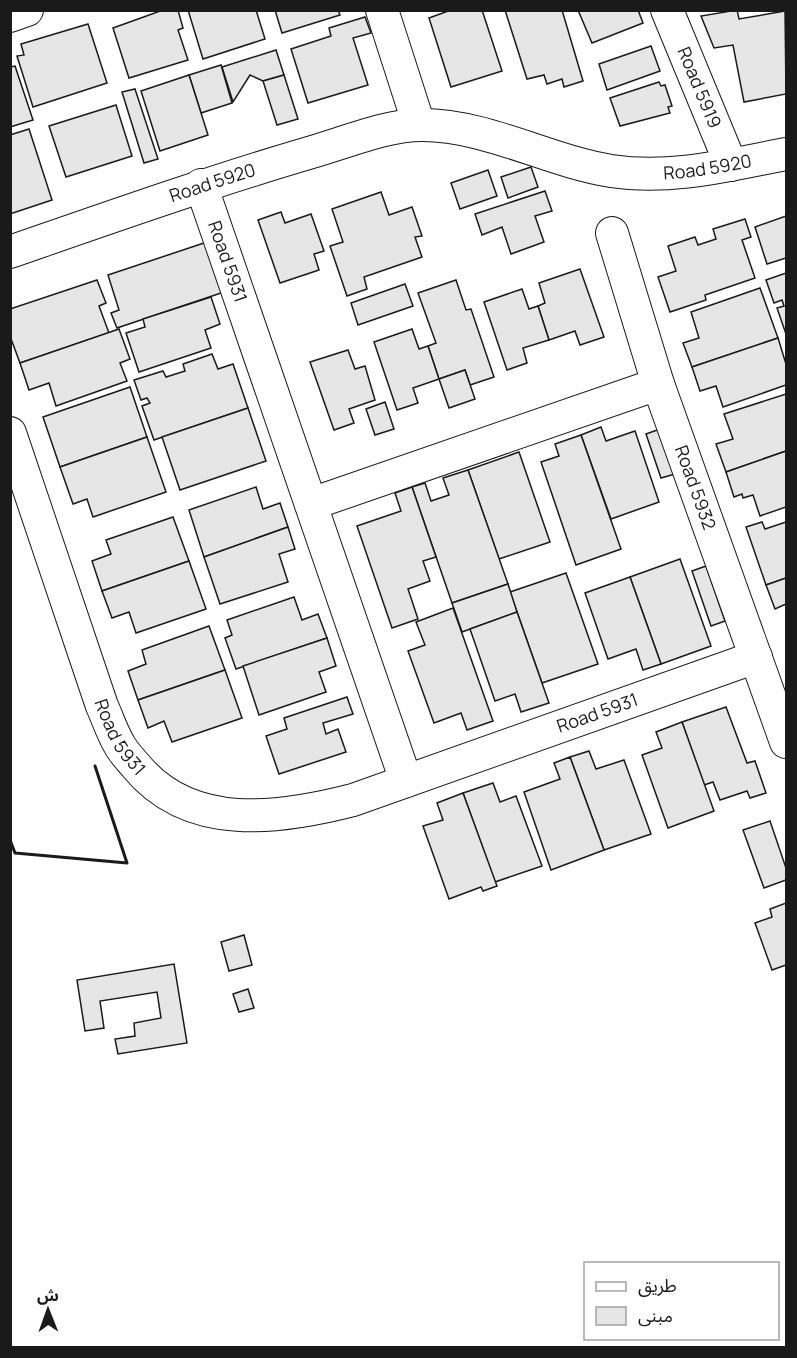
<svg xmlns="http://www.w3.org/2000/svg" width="797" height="1358" viewBox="0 0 797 1358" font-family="Manrope,'Noto Sans Arabic',sans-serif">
<rect width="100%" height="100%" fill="#fff"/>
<g fill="#e6e6e6" stroke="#1a1a1a" stroke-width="1.5">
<path d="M163,10H178L183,28L178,30L188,60L129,78L113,28Z"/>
<path d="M188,10H256L265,39L203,59Z"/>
<path d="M275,10H338L340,15L282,33Z"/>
<path d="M451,10H482L502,71L451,87L429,18Z"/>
<path d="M505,10H562L583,81L564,87L562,79L547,84L544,75L527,79Z"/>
<path d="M578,10H638L643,23L592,43Z"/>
<path d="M737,10L739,19L785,11L786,94L744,102L733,45L714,48L701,16Z"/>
<path d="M365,17L371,33L353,38L368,85L308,103L291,49L331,36L329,28Z"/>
<path d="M88,24L107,83L33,107L17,56L24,55L21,44Z"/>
<path d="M651,46L660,71L607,90L599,64Z"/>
<path d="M276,50L284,75L263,81L250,75L233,102L222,67Z"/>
<path d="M221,65L232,103L201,113L189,75Z"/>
<path d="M15,66L33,120L10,127V67Z"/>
<path d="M189,75L208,135L160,151L141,91Z"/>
<path d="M284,75L298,119L277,125L263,81Z"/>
<path d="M659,82L661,86L665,85L672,106L668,107L670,113L620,126L610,98Z"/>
<path d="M135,89L158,159L144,163L122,92Z"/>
<path d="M116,105L132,156L66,177L49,126Z"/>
<path d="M29,129L52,200L10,214V135Z"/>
<path d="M531,167L538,187L508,198L501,177Z"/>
<path d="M488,170L497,196L460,209L451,183Z"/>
<path d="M545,191L552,211L535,216L544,242L511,254L502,227L482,235L475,214Z"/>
<path d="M381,192L389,215L412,207L422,236L415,237L422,257L364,277L367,289L347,296L330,246L343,242L332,209Z"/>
<path d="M281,212L285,223L311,214L324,251L314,254L319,270L280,283L258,220Z"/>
<path d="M786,216V258L767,264L755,227Z"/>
<path d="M745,219L751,237L742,240L755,278L705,295L706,300L670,312L658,277L676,271L668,246L695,237L698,245L716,239L713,229Z"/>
<path d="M207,242L224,292L117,328L111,313L119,310L108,275Z"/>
<path d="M580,269L604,337L580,345L575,331L549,340L538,306L545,303L539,283Z"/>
<path d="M786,273V334L777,308L784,306L782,300L774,303L766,280Z"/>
<path d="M97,280L106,303L99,306L109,333L20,363L10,336V309Z"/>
<path d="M456,280L466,310L471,309L494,377L470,385L465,370L439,379L428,346L436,343L418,293Z"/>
<path d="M405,284L413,306L358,325L351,303Z"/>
<path d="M760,288L778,338L692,367L683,343L699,338L691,312Z"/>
<path d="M522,289L529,309L538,306L549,340L523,348L527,363L507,370L484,302Z"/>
<path d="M211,297L220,324L205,330L211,348L139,372L126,333L145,327L143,319Z"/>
<path d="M119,329L130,359L120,363L127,381L56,406L49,383L29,390L20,363Z"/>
<path d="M412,329L419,349L428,346L439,379L413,388L418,403L397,410L374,342Z"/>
<path d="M778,338L786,364V385L723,407L716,386L700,391L692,367Z"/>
<path d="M348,350L355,369L365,366L375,400L349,409L354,423L334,430L310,362Z"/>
<path d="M212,354L218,369L233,364L248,408L154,440L142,406L150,403L147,398L141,400L134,380L163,371L166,377L185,371L183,364Z"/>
<path d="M465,370L475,399L449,408L439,379Z"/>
<path d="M130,387L147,437L60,467L43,417Z"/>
<path d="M786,394V451L726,472L716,444L733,439L724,414Z"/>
<path d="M385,402L394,429L375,435L366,409Z"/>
<path d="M248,408L266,461L180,490L162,437Z"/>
<path d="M601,427L606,441L635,431L659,502L611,519L581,435Z"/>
<path d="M660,429L675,474L661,478L646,434Z"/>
<path d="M581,435L621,549L576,565L541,462L559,456L555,444Z"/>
<path d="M147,437L166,492L93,517L87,499L73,504L60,467Z"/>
<path d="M786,451V507L760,516L753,495L743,498L742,494L734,497L726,472Z"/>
<path d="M519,452L550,542L499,559L468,470Z"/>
<path d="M468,470L508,584L452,603L412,487L425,483L431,501L449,495L443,478Z"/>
<path d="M256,487L263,509L280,503L288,527L204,557L189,510Z"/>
<path d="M412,487L436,557L423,561L430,581L408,589L418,619L392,628L357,526L401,511L395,493Z"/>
<path d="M173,517L189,561L102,591L92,561L111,554L106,540Z"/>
<path d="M762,522L765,529L786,522V578L766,585L746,527Z"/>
<path d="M288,527L295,549L279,554L288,582L220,604L204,557Z"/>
<path d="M680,559L711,646L661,664L630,577Z"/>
<path d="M189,561L206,609L136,633L129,612L112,618L102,591Z"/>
<path d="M706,566L725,621L711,626L692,571Z"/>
<path d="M566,573L598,664L542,683L510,592Z"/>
<path d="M630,577L661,664L643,670L636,649L608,659L585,593Z"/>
<path d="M786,578V604L775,609L766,585Z"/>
<path d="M508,584L517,612L462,632L452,603Z"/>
<path d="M294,597L302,620L318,614L327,638L236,669L225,638L232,635L227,620Z"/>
<path d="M453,608L493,721L467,730L461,713L434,723L408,651L425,645L416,622Z"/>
<path d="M517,612L549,703L521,712L515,694L495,701L470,629Z"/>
<path d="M209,626L225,670L138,700L128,671L146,664L142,650Z"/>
<path d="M327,638L336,666L319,672L326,692L259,715L243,666Z"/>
<path d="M225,670L242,718L172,742L164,721L148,728L138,700Z"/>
<path d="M347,697L353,714L323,723L326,734L338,729L346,752L279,774L266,736L287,729L284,718Z"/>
<path d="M726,707L747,763L755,761L766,793L750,798L747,791L720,800L713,782L704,785L682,722Z"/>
<path d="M682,722L714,811L668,828L642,755L662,748L656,732Z"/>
<path d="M589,751L596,769L624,760L651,834L604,850L570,757Z"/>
<path d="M570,757L604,850L551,870L524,792L560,779L554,763Z"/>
<path d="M493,783L500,802L516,796L542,866L495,882L463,793Z"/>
<path d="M463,793L497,886L483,891L481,887L449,899L423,826L443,820L437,803Z"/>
<path d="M770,821L786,868V880L764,888L743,830Z"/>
<path d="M786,903V965L772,970L755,923L772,917L770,909Z"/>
<path d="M244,935L252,965L229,971L221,942Z"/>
<path d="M174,964L187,1043L118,1054L115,1039L135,1036L134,1023L161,1018L157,992L100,1001L104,1028L85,1031L77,980Z"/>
<path d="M248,989L254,1008L239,1012L233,994Z"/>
</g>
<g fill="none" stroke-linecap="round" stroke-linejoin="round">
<defs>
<g id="minor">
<path d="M382,10L419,125"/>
<path id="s1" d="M667,10L731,165"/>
<path d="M10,16L27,10"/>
<path id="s2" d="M201,185L406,781"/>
<path id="s3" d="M612,233L658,384L786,742"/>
<path id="s4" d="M10,252C111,217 210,182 312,152C347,142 386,125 422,125C487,125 548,161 611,171C672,180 728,165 786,154"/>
<path id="s5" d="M10,433L102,706C108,719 112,732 119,744C123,752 130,759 136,766C190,832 279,819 353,800L756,657"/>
<path d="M311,504L658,384"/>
</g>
</defs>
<use href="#minor" stroke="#1a1a1a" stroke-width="34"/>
<use href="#minor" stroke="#fff" stroke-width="32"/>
<path stroke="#1a1a1a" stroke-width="3" d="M10,840L15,853L127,863L95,766"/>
</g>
<g text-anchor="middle" stroke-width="4.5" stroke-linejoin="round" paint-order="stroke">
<g font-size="18" fill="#1a1a1a" stroke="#fff">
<text dy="6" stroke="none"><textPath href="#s1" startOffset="84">Road 5919</textPath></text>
<text dy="6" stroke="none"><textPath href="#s4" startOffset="724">Road 5920</textPath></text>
<text dy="6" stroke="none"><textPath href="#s4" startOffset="214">Road 5920</textPath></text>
<text dy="6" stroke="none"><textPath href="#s2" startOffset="81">Road 5931</textPath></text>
<text dy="6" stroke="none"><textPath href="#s3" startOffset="268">Road 5932</textPath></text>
<text dy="6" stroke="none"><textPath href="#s5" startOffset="850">Road 5931</textPath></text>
<text dy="6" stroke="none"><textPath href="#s5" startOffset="324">Road 5931</textPath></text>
</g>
</g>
<rect width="797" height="1358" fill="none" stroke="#1a1a1a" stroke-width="24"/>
<rect x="584" y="1262" width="195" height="78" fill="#ffffff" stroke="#a3a3a3" stroke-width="1.5"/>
<rect x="596" y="1282" width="30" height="9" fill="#ffffff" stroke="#a3a3a3" stroke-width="1.5"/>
<text x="638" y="1292" font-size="18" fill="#1a1a1a">طريق</text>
<rect x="596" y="1307" width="30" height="18" fill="#e6e6e6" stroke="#a3a3a3" stroke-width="1.5"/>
<text x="638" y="1322" font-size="18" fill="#1a1a1a">مبنى</text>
<g transform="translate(48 1310) rotate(359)" stroke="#ffffff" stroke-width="4.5" paint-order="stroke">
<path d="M0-4.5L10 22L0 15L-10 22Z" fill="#1a1a1a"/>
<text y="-9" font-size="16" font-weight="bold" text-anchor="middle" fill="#1a1a1a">ش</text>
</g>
</svg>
